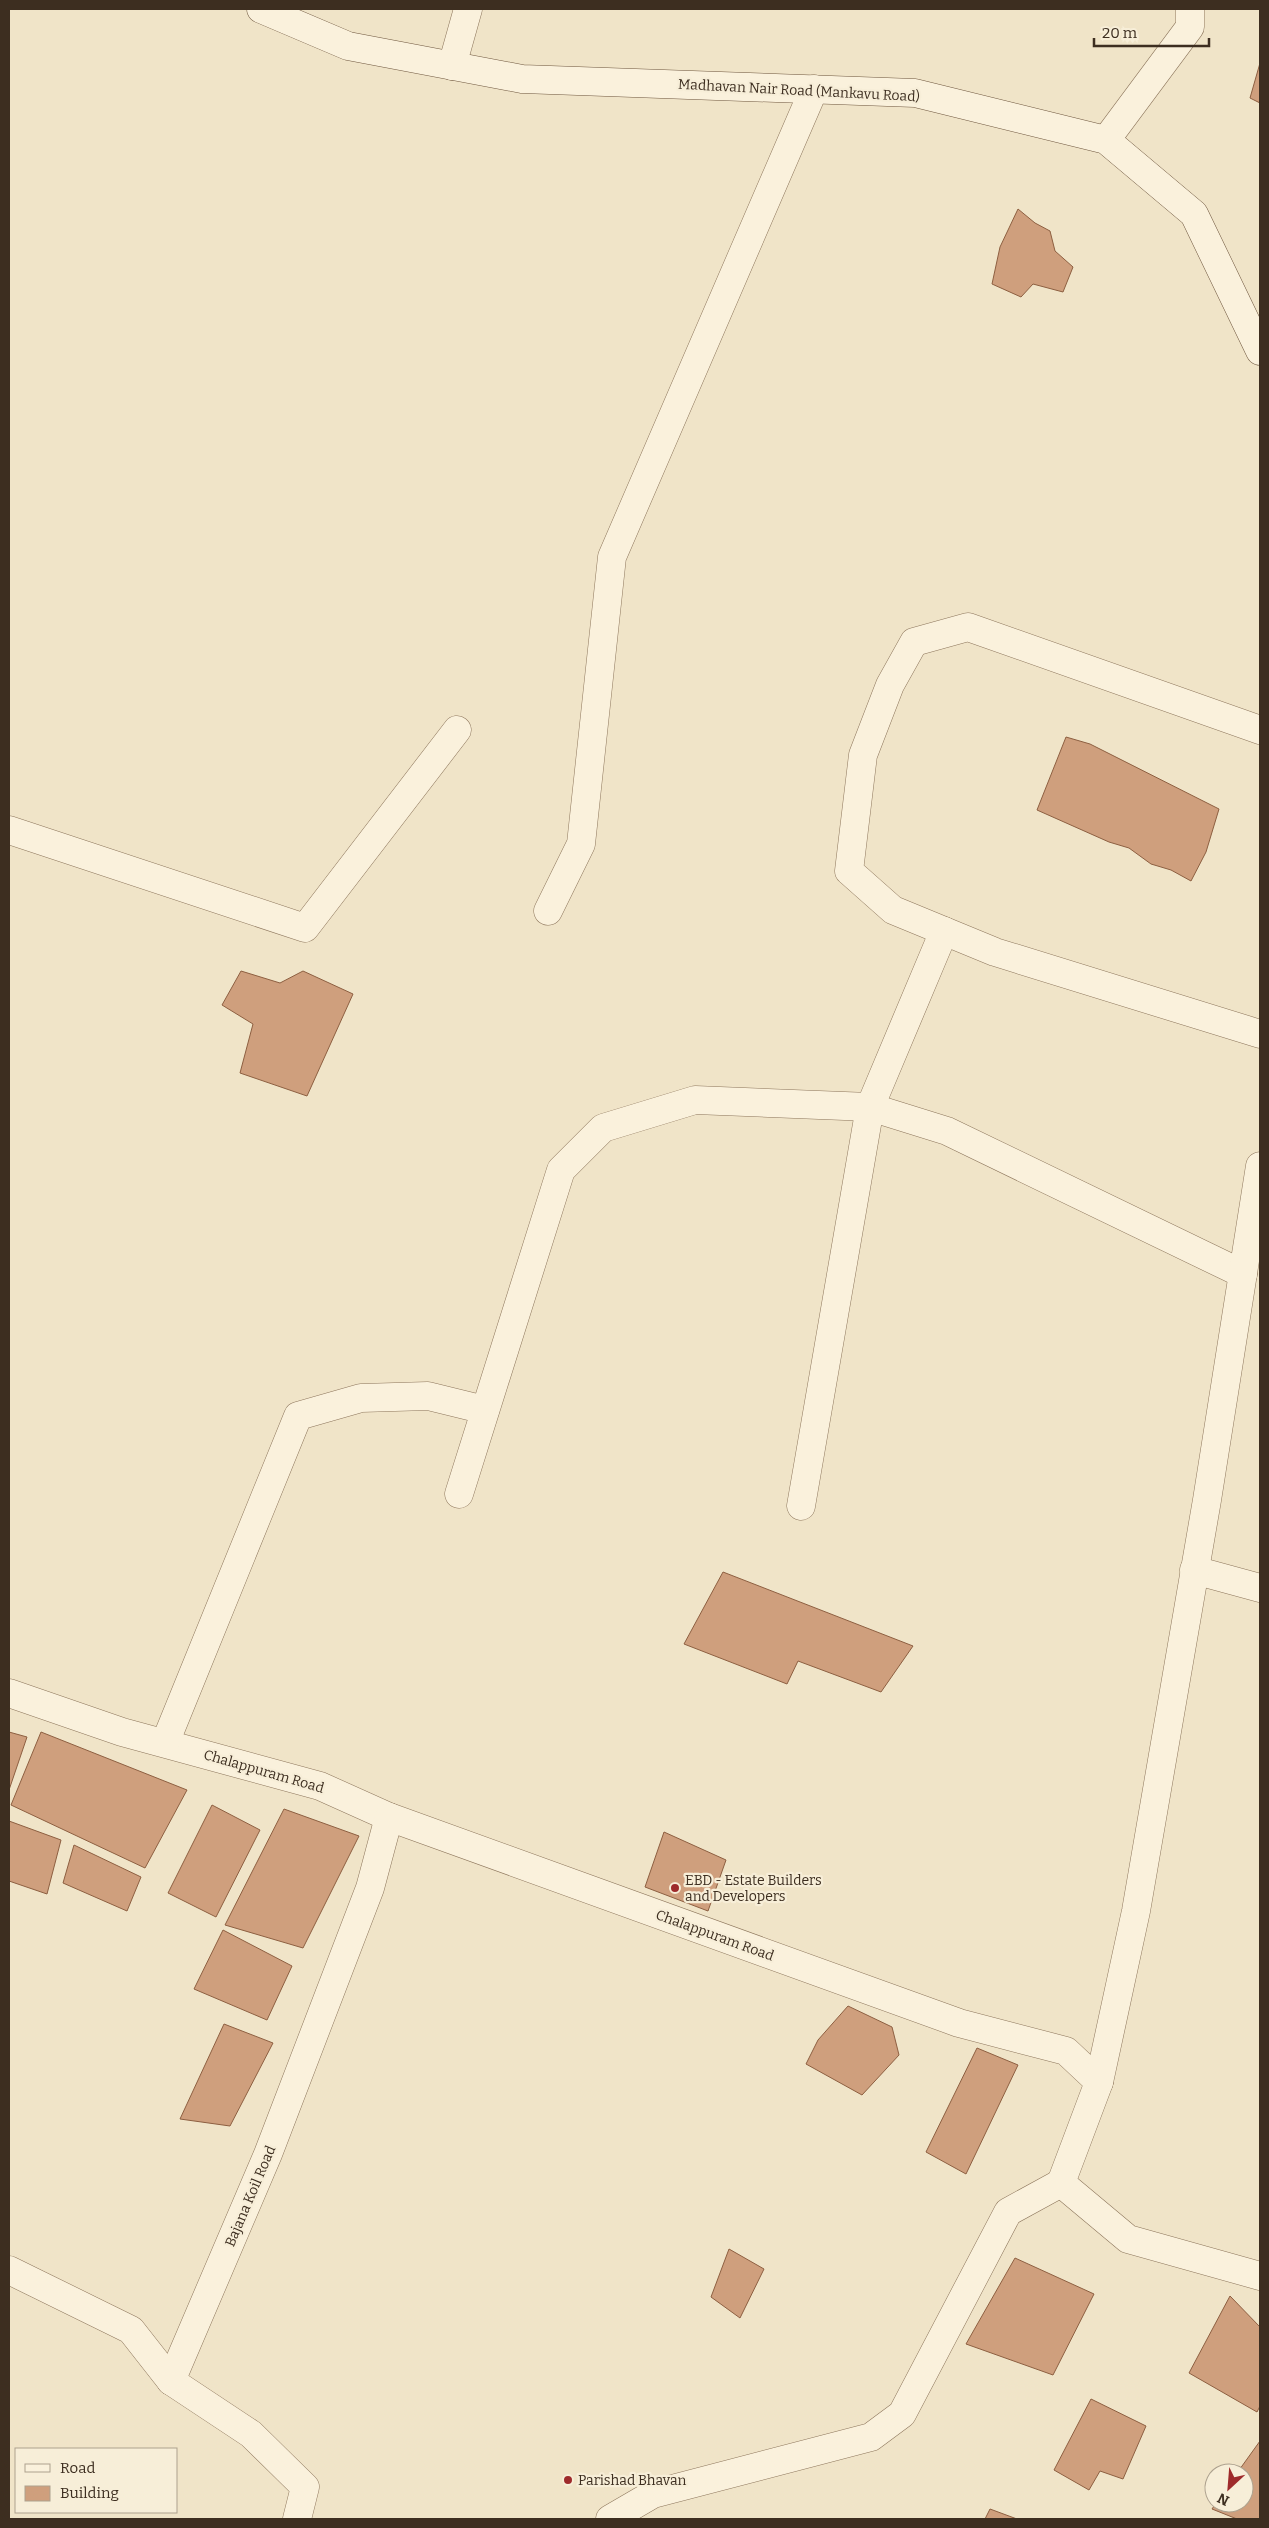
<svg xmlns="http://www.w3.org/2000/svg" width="1269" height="2528" viewBox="0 0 1269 2528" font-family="Bitter,serif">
<rect width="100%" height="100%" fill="#f0e4c8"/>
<g fill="#cf9f7d" stroke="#8d5f41">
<path d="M1260,63V103L1250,98Z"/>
<path d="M1018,209L1035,223L1050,231L1055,251L1073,267L1063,292L1033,284L1021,297L992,284L1000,247Z"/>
<path d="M1066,737L1090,744L1219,809L1206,852L1191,881L1171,870L1151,864L1129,848L1109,842L1037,810Z"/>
<path d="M241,971L280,983L303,971L353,994L307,1096L240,1073L253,1024L222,1005Z"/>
<path d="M723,1572L913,1646L881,1692L798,1661L787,1684L684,1644Z"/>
<path d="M9,1732L27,1737L9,1790Z"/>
<path d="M41,1732L187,1790L145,1868L11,1805Z"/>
<path d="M212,1805L260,1830L216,1917L168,1893Z"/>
<path d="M284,1809L359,1836L303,1948L225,1925Z"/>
<path d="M9,1821L61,1840L47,1894L9,1881Z"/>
<path d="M664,1832L726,1860L708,1911L645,1887Z"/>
<path d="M74,1845L141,1877L127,1911L63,1883Z"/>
<path d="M223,1930L292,1966L267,2020L194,1989Z"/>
<path d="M848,2006L892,2027L899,2055L862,2095L806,2064L818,2040Z"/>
<path d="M224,2024L273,2043L230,2126L180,2119Z"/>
<path d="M977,2048L1018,2065L966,2174L926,2152Z"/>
<path d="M729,2249L764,2269L740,2318L711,2297Z"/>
<path d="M1015,2258L1094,2294L1053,2375L966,2344Z"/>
<path d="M1230,2296L1260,2327V2406L1257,2412L1189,2373Z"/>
<path d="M1091,2399L1146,2426L1123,2479L1100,2471L1089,2490L1054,2470Z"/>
<path d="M1260,2441V2519H1237L1212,2509L1216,2503H1244V2473H1237Z"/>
<path d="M990,2509L1017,2519H985Z"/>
</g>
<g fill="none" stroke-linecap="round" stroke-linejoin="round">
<defs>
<g id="minor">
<path d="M452,66L468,9"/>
<path d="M1106,140L1190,27V9"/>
<path d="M1260,730L968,627L914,642L890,685L863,755L849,871L893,910L995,952L1260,1034"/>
<path d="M9,830L305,928L457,730"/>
<path d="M548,911L581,844L612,557L814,89"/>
<path d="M459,1494L561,1170L603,1128L695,1100L870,1107L944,931"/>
<path d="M801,1506L870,1107L947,1131L1243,1274"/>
<path d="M1194,1570L1260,1588"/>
<path d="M9,1693L122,1732L320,1786L389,1817L959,2023L1066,2051L1099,2082L1061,2183L1128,2239L1260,2276"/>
<path d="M165,1743L298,1416L361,1398L428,1396L485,1410"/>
<path d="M1099,2082L1136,1911L1207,1500L1260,1166"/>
<path d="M9,2270L131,2330L171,2381"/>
<path d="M297,2519L305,2487L251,2434L171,2381L268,2154L370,1888L389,1817"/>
<path d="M610,2519L653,2494L871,2437L902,2414L1008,2212L1061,2183"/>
</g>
<path id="secondary" d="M261,9L348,46L522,79L915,93L1106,140L1194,214L1260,351"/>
</defs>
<use href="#minor" stroke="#8d765c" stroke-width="29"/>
<use href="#secondary" stroke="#6f573f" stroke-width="29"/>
<use href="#minor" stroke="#faf1dc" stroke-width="28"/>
<use href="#secondary" stroke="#faf1dc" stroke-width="28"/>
</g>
<g fill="#9e2a2b" stroke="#f7eed8" stroke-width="2">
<circle cx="675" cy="1888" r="5"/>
<circle cx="568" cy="2480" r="5"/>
</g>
<g text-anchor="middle" stroke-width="4.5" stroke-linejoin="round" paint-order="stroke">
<g font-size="14" fill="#3d2e20" stroke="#f7eed8">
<text transform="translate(799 90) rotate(3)" y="5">Madhavan Nair Road (Mankavu Road)</text>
<text transform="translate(264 1771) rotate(16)" y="5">Chalappuram Road</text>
<text transform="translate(715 1935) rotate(20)" y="5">Chalappuram Road</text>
<text transform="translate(250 2196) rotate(-67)" y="5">Bajana Koil Road</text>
</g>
<g font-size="14" fill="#3d2e20" stroke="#f7eed8" text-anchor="start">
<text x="685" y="1885">EBD - Estate Builders<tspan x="685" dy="16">and Developers</tspan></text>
<text x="578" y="2485">Parishad Bhavan</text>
</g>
</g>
<rect width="1269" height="2528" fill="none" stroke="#3d2e20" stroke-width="20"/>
<rect x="15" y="2448" width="162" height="65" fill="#f7eed8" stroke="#ada18e"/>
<rect x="25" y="2464" width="25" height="8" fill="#faf1dc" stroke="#ada18e"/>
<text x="60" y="2473" font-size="15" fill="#3d2e20">Road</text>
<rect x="25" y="2486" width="25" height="15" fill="#cf9f7d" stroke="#ada18e"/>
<text x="60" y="2498" font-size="15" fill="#3d2e20">Building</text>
<g transform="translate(1229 2488) rotate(206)"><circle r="24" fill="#f7eed8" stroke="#ada18e"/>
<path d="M0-4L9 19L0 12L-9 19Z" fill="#9e2a2b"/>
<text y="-8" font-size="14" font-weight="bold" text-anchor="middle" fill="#3d2e20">N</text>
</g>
<path d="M1094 38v8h115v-8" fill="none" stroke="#3d2e20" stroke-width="2.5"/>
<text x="1102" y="38" font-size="15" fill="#3d2e20" stroke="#f7eed8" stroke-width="4" paint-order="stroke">20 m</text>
</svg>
